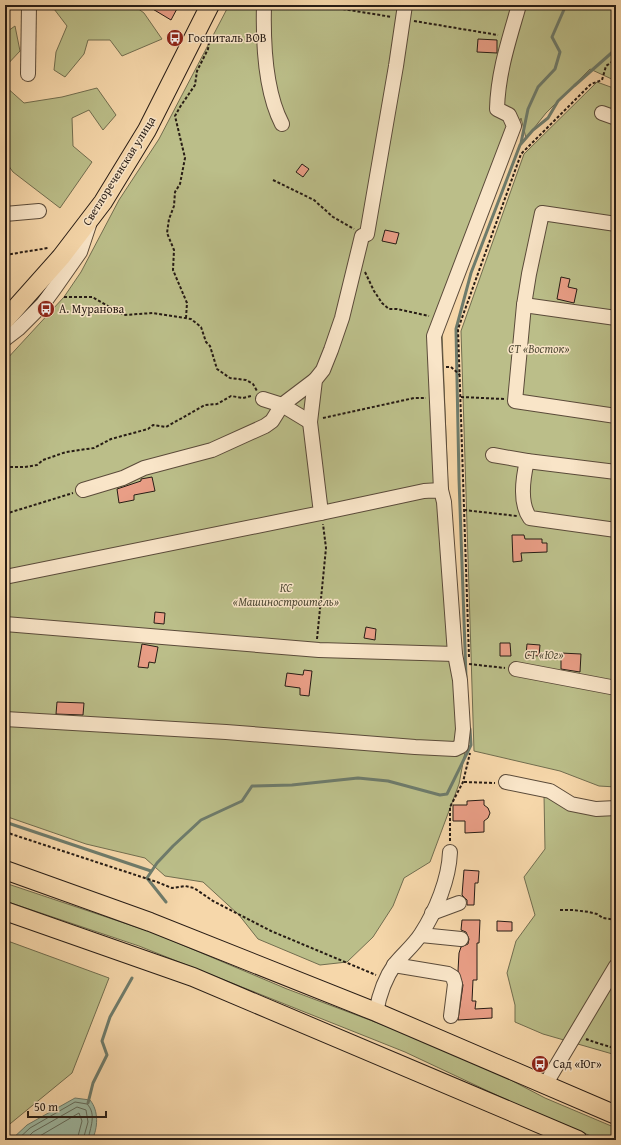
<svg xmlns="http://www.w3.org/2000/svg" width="621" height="1145" viewBox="0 0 621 1145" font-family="'Gentium Book Plus',serif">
<rect width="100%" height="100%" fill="#f6d7aa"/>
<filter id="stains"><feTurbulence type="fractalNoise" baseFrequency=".005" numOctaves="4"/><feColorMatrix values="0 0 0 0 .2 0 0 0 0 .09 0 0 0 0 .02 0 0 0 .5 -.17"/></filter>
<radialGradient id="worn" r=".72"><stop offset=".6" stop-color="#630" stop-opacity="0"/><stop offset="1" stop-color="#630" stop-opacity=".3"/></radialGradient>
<g fill="#bbbe89" stroke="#716d4f">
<path d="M51,5H133L144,13L162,39L122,56L110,40H88L84,54L65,77L54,70L56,52L67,26Z"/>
<path d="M229,5H616V81L590,69L546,113L526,138L521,118L442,333L448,488L465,752L459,784L430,862L404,878L393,906L373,937L347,962L320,965L258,939L239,915L203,882L165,876L145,858L86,844L5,816V361L64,297L81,272L119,200L159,139Z"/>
<path d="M15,26L20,51L5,67V33Z"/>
<path d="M597,82L616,89V787L599,786L560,771L474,751L461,331L524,154Z"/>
<path d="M5,86L24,103L62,97L97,88L116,115L103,130L89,110L72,118L73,146L92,162L60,208L13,172L5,161Z"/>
<path d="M544,795L616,808V1055L543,1034L515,1022V1005L507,973L516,941L535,915L524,877L545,849Z"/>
<path d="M5,883L154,933L287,989L415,1037L503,1076L545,1098L616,1128V1140L596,1138L541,1116L405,1052L139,946L5,901Z"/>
<path d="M5,940L109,978L72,1073L5,1128Z"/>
</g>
<path fill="#9ebaa4" stroke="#6e7b6b" d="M75,1098L90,1100C99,1111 98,1128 92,1140H11L27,1125Z"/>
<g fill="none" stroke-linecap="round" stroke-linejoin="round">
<g stroke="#626b5c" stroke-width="1">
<path d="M17,1140L30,1128L75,1102L87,1104C97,1114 90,1128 88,1140"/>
<path d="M25,1140L33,1132L77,1107L86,1110L88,1122L83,1140"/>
<path d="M33,1140L79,1113L82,1121L77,1140"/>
</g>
<g stroke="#6e7b6b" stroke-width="3">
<path d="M521,143L528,109L538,87L555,69L560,52L552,37L566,5"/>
<path d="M466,677L459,479L456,329L471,273L520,145L533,130L548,118L558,101L574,86L616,49"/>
<path d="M5,822L151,871"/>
<path d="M166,902L147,878L157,863L173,846L201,820L242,801L252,786L292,785L358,778L388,781L440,795L447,794L471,745L470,729"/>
<path d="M88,1103L93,1083L107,1055L102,1041L110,1017L132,978"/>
</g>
</g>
<g fill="#e99e86" stroke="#271c15">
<path d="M146,5H179L171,20Z"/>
<path d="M478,39L497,40V53L477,52Z"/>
<path d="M302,164L309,169L303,177L296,172Z"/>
<path d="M385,230L399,233L396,244L382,241Z"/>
<path d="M561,277L570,279L568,287L577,289L574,303L557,299Z"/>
<path d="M152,477L155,491L134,495V500L119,503L117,489L141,481V479Z"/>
<path d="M512,535H524L525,539H542V543H547V552L521,553L522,561L513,562Z"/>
<path d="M155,612L165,613L164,624L154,623Z"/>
<path d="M366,627L376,629L375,640L364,638Z"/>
<path d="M500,643H510L511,656H500Z"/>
<path d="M142,644L158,647L155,663L149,662L148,668L138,667Z"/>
<path d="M527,644L540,645L539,656L526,655Z"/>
<path d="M561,653L581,654L580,672L561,669Z"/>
<path d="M304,670L312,671L309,696L300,695V688L285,686L287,673L303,675Z"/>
<path d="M57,702L84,703L83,715L56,714Z"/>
<path d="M484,800V805L488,808L490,813L488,818L484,821V832L465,833V821H453V805H467V801Z"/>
<path d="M464,870L479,871L478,883H475L474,905H467V900L462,895Z"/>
<path d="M462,920H480L479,943H477V980H473L472,1001H476L475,1009L492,1008V1018L458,1020L463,985L458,971L459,953L461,947L468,944L469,939L466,932L461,930Z"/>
<path d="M497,921L512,922V931H497Z"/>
</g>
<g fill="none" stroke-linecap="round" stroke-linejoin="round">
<defs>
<g id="minor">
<path d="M264,5C263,42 265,91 282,124"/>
<path d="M28,74L29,5"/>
<path d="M602,113L616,118"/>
<path d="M5,214L39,211"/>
<path d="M616,224L542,213L529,274L524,305L515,401L616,416"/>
<path d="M524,305L616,318"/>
<path d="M5,339L18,329L43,304L54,289L80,252L89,225"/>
<path d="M263,399L282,405L310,422"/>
<path d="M493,455L527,461C523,478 519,503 530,518L616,530"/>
<path d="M527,461L616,472"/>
<path d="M83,490L123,478L144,468L212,450L265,426L272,421L282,405L315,380"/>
<path d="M441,490L434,336L514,126L509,115L497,109C498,72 509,40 519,5"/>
<path d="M5,577L321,513L310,422L315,380L323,370L331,350L342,318L362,236L367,234L396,66L405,5"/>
<path d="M5,624L319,650L455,654"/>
<path d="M516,669L616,688"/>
<path d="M5,719L226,732L415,747L455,749L461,746L463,729L460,680L455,654L444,502L441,490L424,491L321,513"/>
<path d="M506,782L550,791L571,804L596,809L616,808"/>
<path d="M432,913L459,903"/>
<path d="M421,935L461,939"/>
<path d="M394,965L448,974L453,977L455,984L451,1016"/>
<path d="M376,1012C379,996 385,978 395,964C403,954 414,945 421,934C436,911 449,879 450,852"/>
<path d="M545,1085L616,966"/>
</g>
<g id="major">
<path d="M5,320L61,257L103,202L147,130L210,5"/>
<path d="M5,870L150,922L376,1012L616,1115"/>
<path d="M5,911L193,977L578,1140"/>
</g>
</defs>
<use href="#minor" stroke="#5b4b3a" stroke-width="16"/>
<use href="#major" stroke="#271c15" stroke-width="20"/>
<g stroke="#271c15" stroke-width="2" stroke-dasharray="3 2" stroke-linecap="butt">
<path d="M318,5L392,17"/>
<path d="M414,21L498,35"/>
<path d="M273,180L314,200L333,217L354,229"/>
<path d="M5,255L48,248"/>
<path d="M365,272L374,291L382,303L389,309H397L429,316"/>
<path d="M64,297H92L124,315L153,313L191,319L201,327L206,342L210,346L217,369L230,378L246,380L253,384L257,391"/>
<path d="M186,318L187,303L173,270L174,250L167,233L169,219L174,206L175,192L180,184L185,158L175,116L180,107L195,85L197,71L208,49L210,36"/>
<path d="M446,367H451L460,375"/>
<path d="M461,397L504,399"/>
<path d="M323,418L414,398H426"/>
<path d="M5,467H25L37,465L43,460L66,452L94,448L111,439L148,429L153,425L166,427L205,405L217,404L231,396L243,398L251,396"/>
<path d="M464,510L517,516"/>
<path d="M5,514L73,493"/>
<path d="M317,639L326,548L323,524"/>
<path d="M469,657L458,329L521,154L591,84L602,80L606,66L616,59"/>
<path d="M469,664L505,668"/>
<path d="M464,782L495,783"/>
<path d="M5,832L157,882L172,888L185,886L194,888L213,901L271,931L376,975"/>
<path d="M450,841V807L463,782L470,753"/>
<path d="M560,910H573L589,912L597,914L603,918L616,920"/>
<path d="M586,1039C588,1040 612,1048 616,1048"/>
</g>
<use href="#minor" stroke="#f9e5c8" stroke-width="14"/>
<use href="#major" stroke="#f6d7aa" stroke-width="18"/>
</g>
<defs>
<symbol id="bus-disc" viewBox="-11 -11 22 22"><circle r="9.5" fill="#8f2418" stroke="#f9e5c8"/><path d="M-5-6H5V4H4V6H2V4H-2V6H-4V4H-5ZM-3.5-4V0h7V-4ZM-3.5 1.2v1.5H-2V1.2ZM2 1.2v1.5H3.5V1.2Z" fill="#fff"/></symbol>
</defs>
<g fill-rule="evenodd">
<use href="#bus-disc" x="165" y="28" width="20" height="20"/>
<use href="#bus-disc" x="36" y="299" width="20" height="20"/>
<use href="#bus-disc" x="530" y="1054" width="20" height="20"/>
</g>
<g text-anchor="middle" stroke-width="3" stroke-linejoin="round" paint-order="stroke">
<g font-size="12" fill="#271c15" stroke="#f9e5c8" text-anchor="start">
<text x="188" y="42">Госпиталь ВОВ</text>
<text x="59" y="313">А. Муранова</text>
<text x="553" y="1068">Сад «Юг»</text>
</g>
<g font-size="12" fill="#271c15" stroke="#f9e5c8">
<text transform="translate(119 171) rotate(-58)" y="4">Светлореченская улица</text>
</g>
<g font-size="12" font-style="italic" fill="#534d38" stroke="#f9e5c8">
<text x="539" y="353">СТ «Восток»</text>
<text x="286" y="592">КС<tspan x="286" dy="14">«Машиностроитель»</tspan></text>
<text x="544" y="659">СТ «Юг»</text>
</g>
</g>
<rect width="621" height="1145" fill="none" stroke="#f6d7aa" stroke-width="20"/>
<rect x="6" y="6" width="609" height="1133" fill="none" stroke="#271c15" stroke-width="2"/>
<rect x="10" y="10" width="601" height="1125" fill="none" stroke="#271c15"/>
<path d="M28 1111v6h78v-6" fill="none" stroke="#271c15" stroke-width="2"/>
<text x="34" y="1111" font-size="12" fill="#271c15" stroke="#f9e5c8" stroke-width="3" paint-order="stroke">50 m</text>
<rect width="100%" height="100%" filter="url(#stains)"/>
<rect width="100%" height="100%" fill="url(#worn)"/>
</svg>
